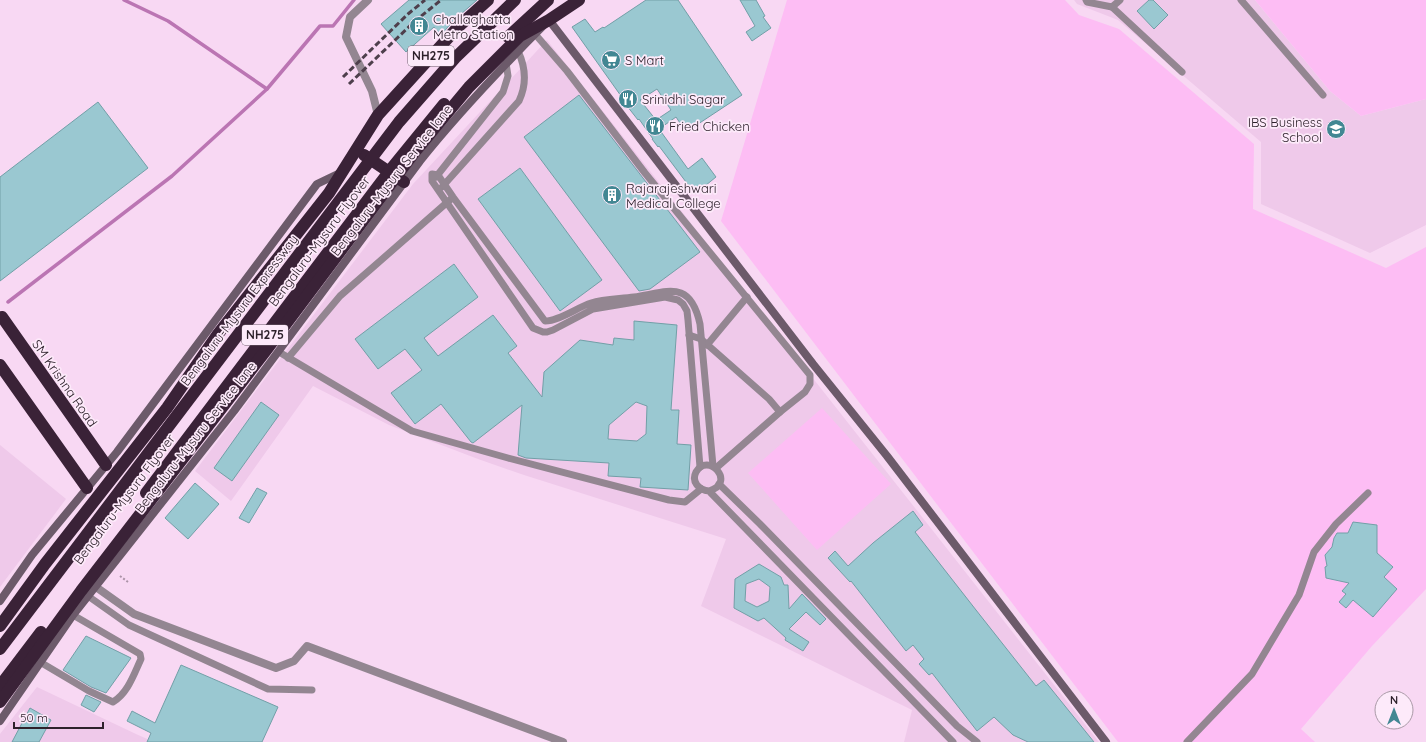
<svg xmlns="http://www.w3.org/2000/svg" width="1426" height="742" viewBox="0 0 1426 742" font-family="Quicksand,sans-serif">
<rect width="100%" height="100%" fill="#f8d8f3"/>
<g fill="#efc9ea">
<path d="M1074,0H1255L1330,91L1361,116L1426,99V225L1370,253L1261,204V142L1118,20L1077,4Z"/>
<path d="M547,40L1099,742H904L912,710L701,606L726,539L524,475L478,459L389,425L313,386L231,501L195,471L413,184Z"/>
<path d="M0,445L66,499L0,587Z"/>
<path d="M37,687L136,734L154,742H0V734Z"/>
</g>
<g fill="#fdbdf4">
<path d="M787,0H1065L1079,15L1119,29L1254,144L1253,209L1386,268L1426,247V589L1372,646L1301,729L1315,742H1118L721,221Z"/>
<path d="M1255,0H1426V99L1361,116L1330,91Z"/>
<path d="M822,408L891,484L817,550L748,473Z"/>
</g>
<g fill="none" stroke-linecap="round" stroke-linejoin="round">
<g stroke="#bb75b3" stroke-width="3.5">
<path d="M267,89L320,26H333L354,0"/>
<path d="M8,302L172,176L267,89L168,21L124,0"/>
</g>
</g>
<g fill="#9ac8d1" stroke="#729fa7" fill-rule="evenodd">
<path d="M409,0H477L453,21L441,35L434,27L406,52L381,24Z"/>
<path d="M646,0H678L742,95L686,132L676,117L659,129L688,169L702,158L716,177L695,194L659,146L658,147L652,139H653L639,119L638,120L620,97L621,96L572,27L585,19L595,32L603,27L604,28ZM657,89L671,110L656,120L640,100Z"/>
<path d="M740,0H756L765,16L763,17L771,28L752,41L746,32L755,26Z"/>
<path d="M1149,0H1153L1168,15L1154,29L1137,11Z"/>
<path d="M579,95L700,252L650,289L639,291L524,137Z"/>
<path d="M98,102L148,168L0,281V177Z"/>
<path d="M520,168L602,280L560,311L478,199Z"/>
<path d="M454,264L478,297L424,338L438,356L493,315L517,346L508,353L542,397L544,372L580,340L613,345L614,338L634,340V321L677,325L671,410H679L677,444L691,445L688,490L640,487L641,478L608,476L609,463L526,458L518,455L522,405L473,443L471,442L441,404L415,424L391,393L422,370L405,349L378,369L355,339ZM636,402L647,406L646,434L637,441L608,439L609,425Z"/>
<path d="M261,402L279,415L232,481L214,468Z"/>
<path d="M195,483L219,504L188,539L165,518Z"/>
<path d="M257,488L267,493L249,523L239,518Z"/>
<path d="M913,511L923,525L915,532L976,610L1036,686L1044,680L1094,742H1028L1013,735L994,717L977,731L932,673L929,675L919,664L924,659L913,645L906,651L851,581L850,582L828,558L835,551L848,566L873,543Z"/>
<path d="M1353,522L1377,525V553L1393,567L1384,577L1397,589L1373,617L1353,600L1346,608L1339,602L1346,594L1342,591L1349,583L1326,578L1325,567L1327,566L1325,555L1332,547L1334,538L1337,533H1348Z"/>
<path d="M759,564L781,577L784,585H788L789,609L802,594L826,619L820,625L806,612L789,629L809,642L803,651L785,640L786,638L764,618L758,621L734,608L735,579ZM759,579L770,587L769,601L757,607L745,601L746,584Z"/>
<path d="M86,636L131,658L106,693L91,687L63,670Z"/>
<path d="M181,665L278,707L262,742H147L151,733L127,721L132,711L155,723Z"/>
<path d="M86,695L101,702L94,712L81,705Z"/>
<path d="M30,708L51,720L39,742H12Z"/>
</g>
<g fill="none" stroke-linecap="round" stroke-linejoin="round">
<path stroke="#ab93a7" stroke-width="2" stroke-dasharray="2 2" stroke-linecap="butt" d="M120,576L128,582"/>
<g stroke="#938691" stroke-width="7">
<path d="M1086,0L1087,2L1112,7L1120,0"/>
<path d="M1241,0L1323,95"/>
<path d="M1112,7L1182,72"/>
<path d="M535,34L567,71L645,173L810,375V384L805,392L780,412"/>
<path d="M436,177L503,92L508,76L506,63"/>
<path d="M442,187L519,101C527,84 526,68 518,51"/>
<path d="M689,335L701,339L769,399L780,412L716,468"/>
<path d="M707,345L747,297"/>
<path d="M279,352L412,431L508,458L669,500L685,502L701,489"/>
<path d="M288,358L340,296L451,199"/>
<path d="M700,467L688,320L687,311L683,304L678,300L665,297L593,309L553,330L547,332H543L533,328L432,181V174L438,175L453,197L545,321C559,321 578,307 591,303C604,299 620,299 634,297C668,292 690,279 700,324L713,466"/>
<path d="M719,484L760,524L957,726L977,742"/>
<path d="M709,491C737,483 708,451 696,472C691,482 699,490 709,491L953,742"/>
<path d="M88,596L129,625L268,689L312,690"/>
<path d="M40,662L89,691L113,702C128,693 134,674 141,659L140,654L73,615"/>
<path d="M1187,742L1252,674L1299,595L1314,552L1336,524L1368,493"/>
</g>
<g stroke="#938691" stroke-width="8">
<path d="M368,0L350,17L346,37L372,91L378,115"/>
<path d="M96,587L134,614L276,668L294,661L307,646L563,742"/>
</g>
<g stroke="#6c5a6a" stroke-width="8">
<path d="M0,601L32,555L117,452L317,184L342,172"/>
<path d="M0,721L73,615L234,411L420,161C460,111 504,65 549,20L813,364L887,456L1106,742"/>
</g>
<g stroke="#3a2237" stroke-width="12">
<path d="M508,37L548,0"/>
<path d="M364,155L404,182"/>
<path d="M2,317L106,465"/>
<path d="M0,365L87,488"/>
<path d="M146,493L391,169L444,104"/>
<path d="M0,626L45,564L167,408L218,334L329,193L378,115L458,27L488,0"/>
<path d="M0,649L399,122L455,58L515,0"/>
<path d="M0,686L41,632"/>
<path d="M0,702L81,591L267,349L414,153L469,87L520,36L549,20L579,0"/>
</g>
<g stroke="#4e3f4c" stroke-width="3" stroke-dasharray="6 3" stroke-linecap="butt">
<path d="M343,77L408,14L425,0"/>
<path d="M349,84L414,22L441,0"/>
</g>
</g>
<defs>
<symbol id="building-disc" viewBox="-11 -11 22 22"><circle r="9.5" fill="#428793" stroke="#fdeafa"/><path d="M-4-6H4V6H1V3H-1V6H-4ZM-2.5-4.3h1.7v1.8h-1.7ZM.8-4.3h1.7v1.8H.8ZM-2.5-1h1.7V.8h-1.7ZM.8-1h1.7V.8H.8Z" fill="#fff"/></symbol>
<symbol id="supermarket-disc" viewBox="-11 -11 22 22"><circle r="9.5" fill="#428793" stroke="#fdeafa"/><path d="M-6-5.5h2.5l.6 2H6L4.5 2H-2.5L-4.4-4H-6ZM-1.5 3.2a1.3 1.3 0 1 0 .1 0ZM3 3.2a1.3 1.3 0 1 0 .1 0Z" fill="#fff"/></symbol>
<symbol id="restaurant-disc" viewBox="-11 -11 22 22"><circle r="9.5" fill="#428793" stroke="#fdeafa"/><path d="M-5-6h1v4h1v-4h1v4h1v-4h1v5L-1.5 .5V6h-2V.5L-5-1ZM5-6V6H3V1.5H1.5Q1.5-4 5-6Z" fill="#fff"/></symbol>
<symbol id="university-disc" viewBox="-11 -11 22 22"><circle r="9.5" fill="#428793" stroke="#fdeafa"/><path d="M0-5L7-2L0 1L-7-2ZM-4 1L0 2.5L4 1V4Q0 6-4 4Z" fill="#fff"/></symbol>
</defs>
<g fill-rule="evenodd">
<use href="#building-disc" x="408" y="15" width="22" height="22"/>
<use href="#supermarket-disc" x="600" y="49" width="22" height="22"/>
<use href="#restaurant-disc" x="617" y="88" width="22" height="22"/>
<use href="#restaurant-disc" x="644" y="115" width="22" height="22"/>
<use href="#university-disc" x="1325" y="118" width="22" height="22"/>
<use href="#building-disc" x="601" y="184" width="22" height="22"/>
</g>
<g text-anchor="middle" stroke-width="3.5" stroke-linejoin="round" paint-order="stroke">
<g fill="#fdeafa" stroke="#6b5d69" stroke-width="1">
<rect x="408" y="46" width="46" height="20" rx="3"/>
<rect x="242" y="325" width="46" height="20" rx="3"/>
</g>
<g font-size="12" font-weight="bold" fill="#2d212b">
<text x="431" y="60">NH275</text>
<text x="265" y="339">NH275</text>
</g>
<g font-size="13" fill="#2d212b" stroke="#fdeafa" text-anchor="start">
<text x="433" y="24">Challaghatta<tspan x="433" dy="15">Metro Station</tspan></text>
<text x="625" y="65">S Mart</text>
<text x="642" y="104">Srinidhi Sagar</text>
<text x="1322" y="127" text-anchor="end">IBS Business<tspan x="1322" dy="15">School</tspan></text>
<text x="669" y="131">Fried Chicken</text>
<text x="626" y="193">Rajarajeshwari<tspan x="626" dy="15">Medical College</tspan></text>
</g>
<g font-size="13" fill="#2d212b" stroke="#fdeafa">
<text transform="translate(391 180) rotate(-52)" y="5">Bengaluru-Mysuru Service lane</text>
<text transform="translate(319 241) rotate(-53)" y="5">Bengaluru-Mysuru Flyover</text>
<text transform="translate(239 310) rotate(-53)" y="5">Bengaluru-Mysuru Expressway</text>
<text transform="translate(65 383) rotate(55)" y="5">SM Krishna Road</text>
<text transform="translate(195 437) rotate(-52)" y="5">Bengaluru-Mysuru Service lane</text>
<text transform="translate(124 499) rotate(-53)" y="5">Bengaluru-Mysuru Flyover</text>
</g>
</g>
<g transform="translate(1394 710)"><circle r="19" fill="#fdeafa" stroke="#aa9aa7"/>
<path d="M0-3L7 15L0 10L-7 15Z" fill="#428793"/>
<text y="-6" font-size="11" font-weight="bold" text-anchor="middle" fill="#2d212b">N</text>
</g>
<path d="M14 722v6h89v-6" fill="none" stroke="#2d212b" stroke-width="2"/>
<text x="20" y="722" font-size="12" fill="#2d212b" stroke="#fdeafa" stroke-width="3" paint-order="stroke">50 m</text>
</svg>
